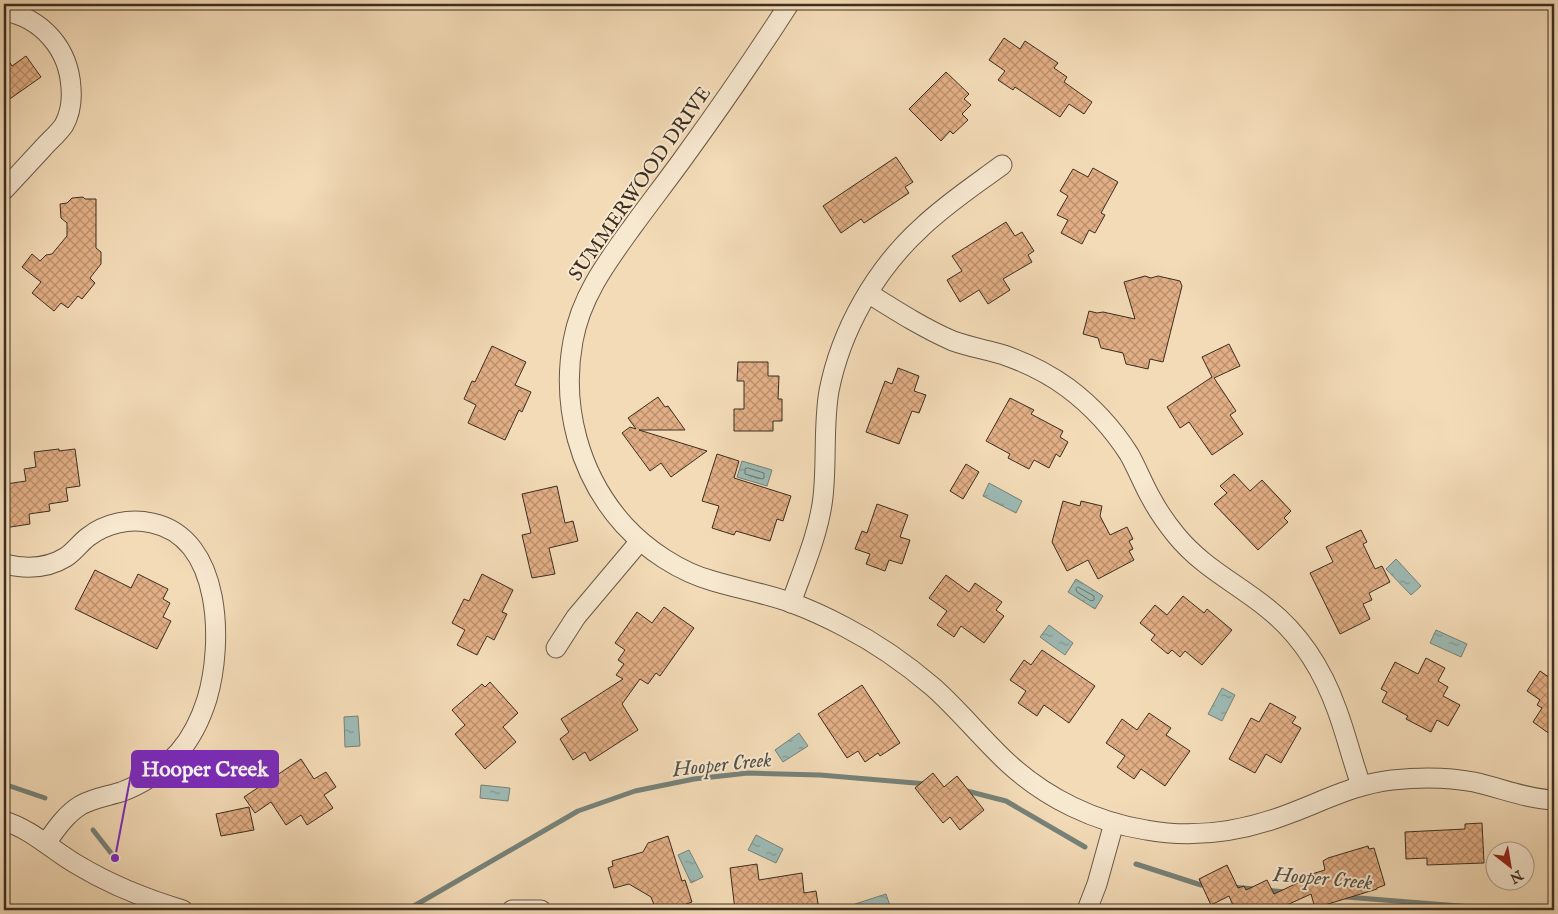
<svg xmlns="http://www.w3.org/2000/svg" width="1558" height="914" viewBox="0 0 1558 914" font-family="'IM FELL English',serif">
<defs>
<pattern id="water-ripples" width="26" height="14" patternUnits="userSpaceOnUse" patternTransform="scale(1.25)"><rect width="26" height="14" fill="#9dbab4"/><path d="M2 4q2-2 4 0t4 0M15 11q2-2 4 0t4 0" fill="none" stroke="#819892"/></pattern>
<pattern id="building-cross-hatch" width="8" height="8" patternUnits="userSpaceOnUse" patternTransform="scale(1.25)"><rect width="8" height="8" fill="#e2ae85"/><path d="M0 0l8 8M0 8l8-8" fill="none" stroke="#b88e6c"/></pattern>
</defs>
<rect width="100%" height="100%" fill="#f3dbb7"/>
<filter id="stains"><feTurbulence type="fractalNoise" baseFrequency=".004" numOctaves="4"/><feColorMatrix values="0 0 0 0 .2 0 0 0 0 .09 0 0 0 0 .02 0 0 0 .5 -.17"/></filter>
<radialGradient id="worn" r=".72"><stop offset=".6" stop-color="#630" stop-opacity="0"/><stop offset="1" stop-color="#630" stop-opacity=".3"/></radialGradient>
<g fill="url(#water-ripples)" stroke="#768279">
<path d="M742,461L772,470L767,486L737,477Z"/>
<path d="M989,483L1022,501L1016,513L983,496Z"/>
<path d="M1396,559L1421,586L1411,595L1386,569Z"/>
<path d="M1076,579L1103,596L1095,609L1068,592Z"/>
<path d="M1049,625L1073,643L1065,655L1040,637Z"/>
<path d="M1436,630L1467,644L1461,657L1430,643Z"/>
<path d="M1222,688L1235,695L1222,721L1208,714Z"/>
<path d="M358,716L360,746L345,747L344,717Z"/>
<path d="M799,733L808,746L783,762L775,750Z"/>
<path d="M481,785L510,788L508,801L480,798Z"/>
<path d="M756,835L783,849L776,863L748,850Z"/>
<path d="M689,850L703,877L691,883L678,855Z"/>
<path d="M886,894L891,909L885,910H857L855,904Z"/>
</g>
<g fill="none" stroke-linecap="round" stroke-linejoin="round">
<g stroke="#6c746a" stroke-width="1">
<path d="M748,468L764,473V478L762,479L745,474V469Z"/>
<path d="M1078,587L1094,596V600L1091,601L1077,592L1076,589Z"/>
</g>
<g stroke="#768279" stroke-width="5">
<path d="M4,784L45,798"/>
<path d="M963,790L1006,801L1085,847"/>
<path d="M93,830L115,858"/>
<path d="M1136,864L1201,885H1208"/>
<path d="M1231,887L1255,889"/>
<path d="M1266,890L1285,892"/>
<path d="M1346,897L1510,910"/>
<path d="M407,910L578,811L635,791L694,779L748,773L820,775L927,784"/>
</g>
</g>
<g fill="url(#building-cross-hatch)" stroke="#3c2e21">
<path d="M1004,38L1020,49L1025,41L1058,63L1054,68L1067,77L1064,82L1092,102L1084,114L1069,104L1060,117L1015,87L1013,90L998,80L1005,71L989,60Z"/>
<path d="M4,53L12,66L26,56L41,77L4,103Z"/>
<path d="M946,72L969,94L964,99L971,105L962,114L968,120L953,134L950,131L941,141L909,109Z"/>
<path d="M896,157L913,182L905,187L909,193L864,223L861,219L841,233L823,206Z"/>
<path d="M1093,168L1118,182L1101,213L1105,215L1095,233L1089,230L1082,244L1061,233L1068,220L1057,215L1068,196L1060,191L1073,169L1088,177Z"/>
<path d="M83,197L85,199H96V248L101,252V264L90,278L95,283L82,299L78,296L68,308L61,303L54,311L32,293L41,282L22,267L32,254L40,261L46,255L52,254L67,236V223L61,218L60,204L67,203L72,198Z"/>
<path d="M1006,222L1015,236L1022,232L1034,251L1028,255L1032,262L1003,279L1010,290L988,304L979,290L960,302L947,280L962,271L952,256Z"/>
<path d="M1145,276L1151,278L1158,276L1180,281L1182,286L1163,362L1150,359L1148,369L1126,364L1123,353L1101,348L1098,338L1083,334L1089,311L1097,313L1103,312L1135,319L1124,282Z"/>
<path d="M1229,344L1240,366L1214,378L1236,411L1230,415L1243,434L1212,455L1189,422L1180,428L1167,407L1212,377L1202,357Z"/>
<path d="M492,346L526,362L515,385L531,392L522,412L519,410L505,440L468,423L476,405L464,399L472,381L475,382Z"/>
<path d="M738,362H768V376H779L778,399H782V421H773V431H734V409H744V381H737Z"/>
<path d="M898,368L919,376L914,391L926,395L919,413L912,411L899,444L866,432L885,381L892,384Z"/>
<path d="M658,397L665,407L668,406L685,430H639L707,451L671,477L661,463L650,471L622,433L630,427L636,429L628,418Z"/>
<path d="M1010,398L1034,410L1031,414L1063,431L1060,437L1068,442L1060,457L1056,454L1049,468L1034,460L1029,469L1008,458L1010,454L986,441Z"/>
<path d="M59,449V451L75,449L80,486L66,488L68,501L49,504L50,511L29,514L30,524L4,528V503H8L6,484L26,481L24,469L36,467L34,452Z"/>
<path d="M717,454L739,461L734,478L791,496L783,521L777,519L770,541L736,531L734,535L712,528L719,506L702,501Z"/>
<path d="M966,464L979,472L963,499L950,491Z"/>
<path d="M1234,474L1250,491L1262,480L1291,511L1284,518L1288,522L1258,550L1214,504L1227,493L1220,486Z"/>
<path d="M557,486L565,523L573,521L578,541L549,548L555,574L532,578L522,535L531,533L522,494Z"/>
<path d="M1063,501L1080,506L1081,501L1102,506L1100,516L1110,535L1127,527L1133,539L1129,541L1133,549L1129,551L1134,560L1098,579L1088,560L1067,571L1052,542Z"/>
<path d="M877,504L908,515L900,537L910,540L902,564L889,560L885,571L866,564L870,554L855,549L862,531L867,533Z"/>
<path d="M1361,530L1367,542L1363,544L1375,569L1382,566L1390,582L1369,593L1372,600L1363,604L1370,619L1340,634L1310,573L1333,562L1326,547Z"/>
<path d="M95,570L131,588L138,574L168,589L163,599L170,603L163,617L171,621L157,649L75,609Z"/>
<path d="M482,574L513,590L502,612L507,614L494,640L487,636L477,655L457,645L465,630L452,623L464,599L469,601Z"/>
<path d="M946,575L969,592L975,583L1002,602L996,610L1004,616L984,643L961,626L954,637L937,625L947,611L929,598Z"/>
<path d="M1183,596L1204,613L1207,609L1232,630L1202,665L1185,651L1180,657L1172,650L1168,654L1151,640L1155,635L1140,623L1155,605L1167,615Z"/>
<path d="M664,607L694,628L660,676L656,673L648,684L640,679L622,704L638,730L590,761L585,752L573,760L560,739L569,732L561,719L623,679L616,675L624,664L618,660L625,650L615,643L637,612L652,623Z"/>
<path d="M1042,650L1095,686L1069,723L1044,705L1037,716L1018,703L1026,691L1010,680L1024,660L1031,665Z"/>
<path d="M1426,658L1445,668L1438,681L1448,687L1443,696L1460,705L1448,726L1437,720L1431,732L1406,719L1408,716L1382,702L1387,692L1381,689L1395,662L1418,674Z"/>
<path d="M1540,671L1553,680L1554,678V737L1533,722L1542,708L1537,705L1540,700L1527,691Z"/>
<path d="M490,682L518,713L503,727L516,742L485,769L455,734L465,725L452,710L482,684L485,687Z"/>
<path d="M862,685L900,743L880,756L878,753L865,762L858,751L847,758L818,714Z"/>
<path d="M1270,703L1296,717L1292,723L1301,728L1281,763L1266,754L1255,773L1229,759L1251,718L1259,722Z"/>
<path d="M1149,713L1171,728L1166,735L1190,751L1165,786L1141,769L1134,779L1117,767L1125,756L1106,743L1122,719L1137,730Z"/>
<path d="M301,759L314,779L326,772L336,787L324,795L333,808L307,825L301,815L286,825L271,802L255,813L244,797Z"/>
<path d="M933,773L944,787L957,776L984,810L960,830L950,817L943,823L915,788Z"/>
<path d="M249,807L254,830L221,836L216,814Z"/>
<path d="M1482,823L1484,863L1427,865V858L1406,859L1405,832L1465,829V824Z"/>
<path d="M668,836L682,881L685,880L692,902L684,905L686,910H656L651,897L629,884L614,888L608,868L613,866L612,861L643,852L648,843Z"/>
<path d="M1368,846L1369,849L1374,848L1385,885L1377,888V889L1315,908L1311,894L1276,910H1235L1229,896L1211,905L1199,879L1227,865L1238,888L1244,886L1246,890L1267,880L1274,894L1306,879L1305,876L1325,870L1323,861L1328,858Z"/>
<path d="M757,864L759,880L802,873L804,893L816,891L819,910H754L753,909L735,910L730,868Z"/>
</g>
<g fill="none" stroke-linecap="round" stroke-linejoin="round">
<defs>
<g id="minor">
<path d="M789,4C755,57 719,109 682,160C666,182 649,204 633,226C607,262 581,296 573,341C561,406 579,475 624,525C647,550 680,572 713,581C740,589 767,594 792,603C811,610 828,618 845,627C876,643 906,664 933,687C960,711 982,739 1008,763C1046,798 1095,822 1146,830C1195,839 1245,831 1291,813C1325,800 1356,784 1392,780C1419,777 1448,777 1474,782C1501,788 1527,799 1554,800"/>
<path d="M4,11C42,18 69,49 71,88C72,100 70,114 64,125C58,134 50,140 43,148C30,162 17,176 4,190"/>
<path d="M868,293C895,310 923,328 953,341C970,347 987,350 1004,355C1027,363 1049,374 1068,388C1092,406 1113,429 1129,454C1137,468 1143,484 1151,498C1158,511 1167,524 1176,535C1202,567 1236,583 1267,608C1300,634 1323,671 1337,710C1346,734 1352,760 1361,785"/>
<path d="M4,564C25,569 47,569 66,557C74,552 80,543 88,537C106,523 130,518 152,523C223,538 223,645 207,699C201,718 192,737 179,752C163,770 143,784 121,792C108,796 94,798 81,805C66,814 56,829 46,843"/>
<path d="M791,603C803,569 819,533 823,497C827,462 823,426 829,391C841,330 875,270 921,228C946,204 975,185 1002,165"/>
<path d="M556,648L576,617L640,541"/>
<path d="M4,821C31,829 52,850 76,864C109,884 146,899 183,910"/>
<path d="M512,910H541"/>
<path d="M1087,910L1097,884L1114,823"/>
</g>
</defs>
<use href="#minor" stroke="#6a5946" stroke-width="21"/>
<use href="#minor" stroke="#f7e8d0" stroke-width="19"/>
</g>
<g text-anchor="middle" stroke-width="4" stroke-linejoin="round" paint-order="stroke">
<g font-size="20" fill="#3c2e21" stroke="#f7e8d0">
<text transform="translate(639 183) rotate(-55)" y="7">SUMMERWOOD DRIVE</text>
</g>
<g font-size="21" font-style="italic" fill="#545146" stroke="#f7e8d0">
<text transform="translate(722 764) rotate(-6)" y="7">Hooper Creek</text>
<text transform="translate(1323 878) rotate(5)" y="7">Hooper Creek</text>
</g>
</g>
<path fill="none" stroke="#7b2cbf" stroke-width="2" d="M115 858L132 769"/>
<circle fill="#7b2cbf" stroke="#f7e8d0" stroke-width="2" cx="115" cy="858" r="5"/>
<rect fill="#7b2cbf" stroke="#7b2cbf" stroke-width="2" x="132" y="751" width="146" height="36" rx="5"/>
<g font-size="21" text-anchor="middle" font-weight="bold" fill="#fff">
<text x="205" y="776">Hooper Creek</text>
</g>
<rect width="1558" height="914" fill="none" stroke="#f3dbb7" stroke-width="20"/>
<rect x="5" y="5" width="1548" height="904" fill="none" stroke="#3c2e21" stroke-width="2.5"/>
<rect x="10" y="10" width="1538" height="894" fill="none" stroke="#3c2e21"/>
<g transform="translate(1510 866) rotate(149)"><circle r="24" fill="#f7e8d0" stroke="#ac9e8a"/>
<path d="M0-4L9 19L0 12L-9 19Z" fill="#8f2418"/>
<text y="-8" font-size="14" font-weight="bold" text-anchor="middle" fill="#3c2e21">N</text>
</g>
<rect width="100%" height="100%" filter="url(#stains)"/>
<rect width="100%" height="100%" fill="url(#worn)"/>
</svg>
